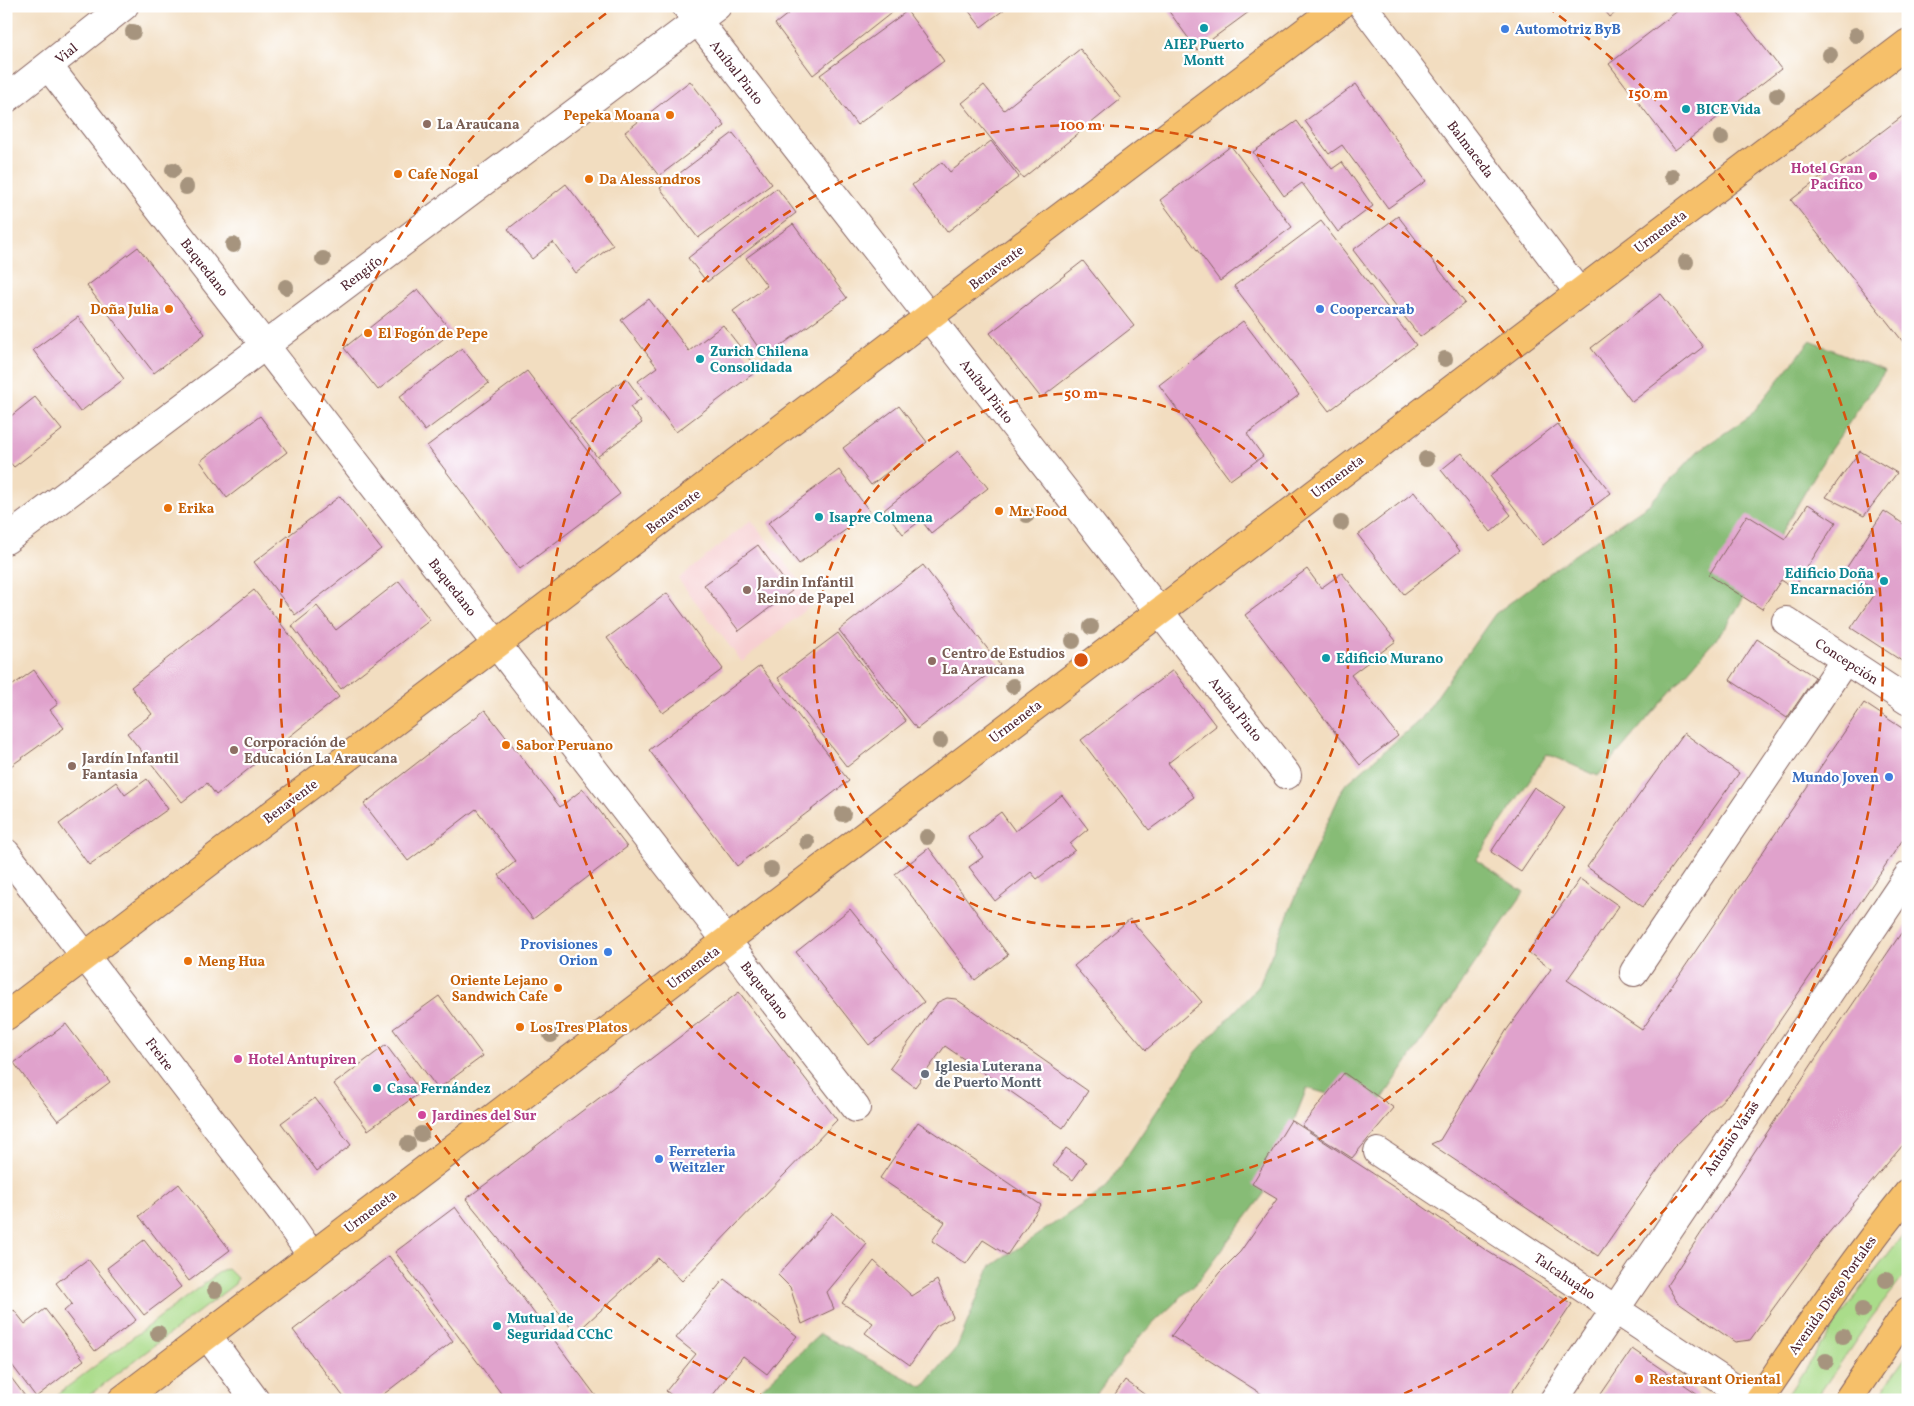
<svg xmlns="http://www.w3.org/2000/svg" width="1914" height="1406" viewBox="0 0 1914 1406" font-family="Vollkorn,serif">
<rect width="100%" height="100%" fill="#fff"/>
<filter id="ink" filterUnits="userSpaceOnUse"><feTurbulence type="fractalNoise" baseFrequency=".02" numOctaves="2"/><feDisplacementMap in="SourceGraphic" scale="10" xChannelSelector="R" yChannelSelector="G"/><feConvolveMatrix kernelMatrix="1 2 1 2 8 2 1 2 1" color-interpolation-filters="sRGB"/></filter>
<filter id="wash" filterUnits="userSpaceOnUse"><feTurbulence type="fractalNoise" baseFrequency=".0096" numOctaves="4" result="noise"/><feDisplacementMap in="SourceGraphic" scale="20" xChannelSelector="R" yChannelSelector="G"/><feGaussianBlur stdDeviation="1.12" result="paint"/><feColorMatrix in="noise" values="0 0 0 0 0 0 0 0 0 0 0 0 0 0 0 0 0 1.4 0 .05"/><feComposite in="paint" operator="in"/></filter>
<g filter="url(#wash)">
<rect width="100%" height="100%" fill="#f2ddc0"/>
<path fill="#f7cfd1" d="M751,520L816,601L742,662L678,579Z"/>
<g fill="#aadc8a" stroke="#7a7e5a">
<path d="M1908,1228V1271L1872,1317L1815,1400H1784L1842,1314Z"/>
<path d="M228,1269L237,1278L235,1284L83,1400H50L222,1270Z"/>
<path d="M1908,1355V1400H1876Z"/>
</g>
<path fill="#87bc76" stroke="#686e50" d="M1810,341L1885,371L1826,456L1727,626L1598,776L1547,754L1476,860L1524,892L1376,1108L1307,1088L1266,1191L1199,1280L1141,1335L1092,1400H749L820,1334L923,1387L957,1347L990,1267L1105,1189L1196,1052L1258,987L1316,848L1344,786L1421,719L1495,614L1567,560L1649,504L1698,451L1750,416Z"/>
<g id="blocks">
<g fill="#e0a2cc">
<path d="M798,6H900L813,75L775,24Z"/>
<path d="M965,6H1009L981,27Z"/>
<path d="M1165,6H1257L1197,50Z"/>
<path d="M1601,6H1624L1610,17Z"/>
<path d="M1684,6H1732L1781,69L1675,150L1609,64Z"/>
<path d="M907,11L944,61L857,125L820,75Z"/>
<path d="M1080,49L1121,99L1023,178L962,103L984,85L1004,110Z"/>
<path d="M690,81L725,126L659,176L625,132Z"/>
<path d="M1356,84L1426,181L1388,208L1342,145L1329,154L1305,121Z"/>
<path d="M1908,112V348L1791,200Z"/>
<path d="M1297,121L1332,169L1342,162L1373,206L1338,232L1302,183L1284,196L1253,152Z"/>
<path d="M733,133L772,184L698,238L660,188Z"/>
<path d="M991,141L1019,177L947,232L912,185L942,162L950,172Z"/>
<path d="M1231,146L1292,227L1220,281L1160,200Z"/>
<path d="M566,184L613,245L576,273L553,242L532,259L508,229Z"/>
<path d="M777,188L796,213L707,282L688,258Z"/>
<path d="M1398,216L1465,303L1420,337L1353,250Z"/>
<path d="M1321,221L1416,345L1329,411L1234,286Z"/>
<path d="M793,224L847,298L765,357L733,311L767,286L746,258Z"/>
<path d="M138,247L205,334L154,373L87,286Z"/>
<path d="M1083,261L1134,326L1041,398L990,333Z"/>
<path d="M418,289L452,332L378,390L344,348Z"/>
<path d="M1661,294L1703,347L1632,402L1591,348Z"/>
<path d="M649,299L689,351L723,325L758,370L676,432L638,381L657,367L621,320Z"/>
<path d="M78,317L124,379L80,412L33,350Z"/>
<path d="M1243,321L1299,395L1247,434L1263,456L1230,480L1159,385Z"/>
<path d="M462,348L489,383L425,431L399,397Z"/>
<path d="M527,371L620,494L520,569L427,446Z"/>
<path d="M626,378L641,399L630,407L642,423L597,457L569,420Z"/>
<path d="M35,397L62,430L14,467L6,458V420Z"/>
<path d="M899,406L927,442L871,485L843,448Z"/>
<path d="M260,416L287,452L227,498L200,461Z"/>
<path d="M1557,424L1611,493L1543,545L1490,476Z"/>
<path d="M958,451L988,488L931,533L921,520L903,534L884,510Z"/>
<path d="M1860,451L1897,473L1864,516L1826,497Z"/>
<path d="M1462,453L1511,515L1491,532L1441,470Z"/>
<path d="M839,470L870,512L799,564L768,523Z"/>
<path d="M1414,492L1460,551L1404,594L1358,535Z"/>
<path d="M340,496L381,549L295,615L254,562Z"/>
<path d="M1808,504L1836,522L1794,588L1781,580L1762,609L1709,575L1747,515L1785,539Z"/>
<path d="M1884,511L1908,527V665L1851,628L1876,591L1845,570Z"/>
<path d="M758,545L792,591L739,631L704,585Z"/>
<path d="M923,565L1000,665L917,729L839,630Z"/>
<path d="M1307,569L1321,588L1342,573L1396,641L1351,675L1398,736L1360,765L1245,615Z"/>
<path d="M399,581L430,620L341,689L292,626L317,606L336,630Z"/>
<path d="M254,590L339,697L216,795L207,783L182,802L127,733L152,714L131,687Z"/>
<path d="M667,593L723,669L663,713L607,638Z"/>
<path d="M838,633L906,721L847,767L778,678Z"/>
<path d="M1757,639L1815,677L1787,718L1730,680Z"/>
<path d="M760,666L849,781L737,866L649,750Z"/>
<path d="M34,670L58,704L50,710L64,728L8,768L6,690Z"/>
<path d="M1173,670L1216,726L1168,763L1194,797L1149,830L1081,740Z"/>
<path d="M1864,703L1908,732V832L1732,1091L1673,1148L1598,1256L1431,1144L1440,1140L1506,1031L1551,969L1528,952L1580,879L1619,906L1567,980L1642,1030Z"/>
<path d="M485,710L560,807L583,789L627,847L533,919L499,875L516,861L476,809L408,861L364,804Z"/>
<path d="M1684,733L1739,773L1643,907L1587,867Z"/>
<path d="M147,779L168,809L89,865L59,824L116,782L125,795Z"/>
<path d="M1534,787L1565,807L1521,872L1491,852Z"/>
<path d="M1062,795L1088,829L1070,844L1075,850L1037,879L1031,872L995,901L969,867L983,857L968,837L1001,812L1015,831Z"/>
<path d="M929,848L1008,955L975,980L895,874Z"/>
<path d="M850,909L924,1002L869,1045L796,952Z"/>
<path d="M1130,919L1202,1002L1146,1050L1074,966Z"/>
<path d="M1908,923V1139L1826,1236L1750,1340L1735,1342L1677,1302L1667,1285L1816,1058Z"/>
<path d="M739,992L837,1120L682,1281L658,1258L576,1333L466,1199Z"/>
<path d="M439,996L483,1056L438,1089L393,1029Z"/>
<path d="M947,998L956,999L1088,1091L1063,1128L945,1046L915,1087L890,1068L938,1002Z"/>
<path d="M66,1024L110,1082L58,1121L14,1063Z"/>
<path d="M386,1045L421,1092L368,1130L334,1084Z"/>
<path d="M1344,1073L1394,1108L1352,1158L1302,1126Z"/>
<path d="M315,1098L351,1145L317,1171L281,1123Z"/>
<path d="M1291,1120L1409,1197L1487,1251L1572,1304L1507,1400H1271L1171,1336L1219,1273L1240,1252L1277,1199L1252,1184Z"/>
<path d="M918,1122L1041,1205L1007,1255L983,1240L966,1264L932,1241L945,1222L880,1178Z"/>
<path d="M1066,1148L1086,1162L1073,1180L1053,1166Z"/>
<path d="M179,1184L230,1250L189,1281L139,1216Z"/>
<path d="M455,1207L599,1400H506L395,1252Z"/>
<path d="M833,1213L867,1244L827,1292L834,1309L802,1324L790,1287L778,1275Z"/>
<path d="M144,1240L181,1287L144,1315L107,1268Z"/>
<path d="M389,1256L453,1341L376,1400H346L293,1330Z"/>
<path d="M88,1259L136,1320L95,1351L64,1311L72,1304L56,1283Z"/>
<path d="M874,1261L912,1296L937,1280L953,1317L936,1326L910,1365L865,1333L873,1323L842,1303Z"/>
<path d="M724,1279L797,1336L767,1374L743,1356L709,1400H678L666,1391L696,1354L676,1338Z"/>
<path d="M45,1309L84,1360L36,1397L6,1357V1316L14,1310L25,1324Z"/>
<path d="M1632,1349L1698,1394L1694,1400H1597Z"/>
<path d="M6,1371L28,1400H6Z"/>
<path d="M1125,1380L1152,1400H1117L1113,1397Z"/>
</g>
</g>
</g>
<g filter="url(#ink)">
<use href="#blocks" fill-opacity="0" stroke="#85625f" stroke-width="1"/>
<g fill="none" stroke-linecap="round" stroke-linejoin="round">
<defs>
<g id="minor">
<path d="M686,6L1287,775"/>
<path d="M1363,6L1579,293"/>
<path d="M49,67L856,1108"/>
<path d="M6,99L124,6"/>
<path d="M6,540L717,6"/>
<path d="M1786,621L1908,701"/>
<path d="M6,853L283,1214L312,1256"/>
<path d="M1634,972L1845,660"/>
<path d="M1378,1152L1752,1400"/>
<path d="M207,1335L255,1400"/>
<path d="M1554,1400L1908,876"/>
</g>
<g id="major">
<path d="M6,1016L1339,6"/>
<path d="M122,1400L1908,43"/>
</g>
<g id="highway">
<path d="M1759,1400C1807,1329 1854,1259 1908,1193"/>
<path d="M1848,1400L1908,1311"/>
</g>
</defs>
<use href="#minor" stroke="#85625f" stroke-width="30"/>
<use href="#major" stroke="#85625f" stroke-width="30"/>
<use href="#highway" stroke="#85625f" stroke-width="30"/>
<use href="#minor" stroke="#fff" stroke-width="28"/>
<use href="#major" stroke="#f6c06b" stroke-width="28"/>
<use href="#highway" stroke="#f6c06b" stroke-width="28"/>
</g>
<g fill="#a6947e">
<circle cx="133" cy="32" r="8"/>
<circle cx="1856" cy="35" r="8"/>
<circle cx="1830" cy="55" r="8"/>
<circle cx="1777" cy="95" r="8"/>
<circle cx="1721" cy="138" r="8"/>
<circle cx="173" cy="170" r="8"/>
<circle cx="1672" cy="176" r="8"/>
<circle cx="186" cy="187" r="8"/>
<circle cx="233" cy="245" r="8"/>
<circle cx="323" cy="259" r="8"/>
<circle cx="1686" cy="262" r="8"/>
<circle cx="286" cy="287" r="8"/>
<circle cx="1445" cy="359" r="8"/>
<circle cx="1426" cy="459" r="8"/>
<circle cx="1027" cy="515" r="8"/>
<circle cx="1341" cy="523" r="8"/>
<circle cx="1091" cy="627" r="8"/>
<circle cx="1073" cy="641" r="8"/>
<circle cx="1013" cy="686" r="8"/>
<circle cx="940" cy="741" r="8"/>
<circle cx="843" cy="814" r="8"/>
<circle cx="927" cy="837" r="8"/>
<circle cx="807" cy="842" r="8"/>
<circle cx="771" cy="869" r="8"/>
<circle cx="551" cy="1035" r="8"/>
<circle cx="421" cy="1134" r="8"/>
<circle cx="408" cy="1144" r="8"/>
<circle cx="1886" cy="1280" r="8"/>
<circle cx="215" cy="1290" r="8"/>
<circle cx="1862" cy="1310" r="8"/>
<circle cx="158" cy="1333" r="8"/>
<circle cx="1843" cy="1336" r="8"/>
<circle cx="1826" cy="1361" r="8"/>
</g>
</g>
<g fill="none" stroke="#d8530f" stroke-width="2.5" stroke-dasharray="9 6">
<circle cx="1081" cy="660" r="267"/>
<circle cx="1081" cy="660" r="535"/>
<path d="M768 1398A802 802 0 0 1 615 7M1547 7A802 802 0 0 1 1394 1398"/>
</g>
<g fill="#0f9aa8" stroke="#fff" stroke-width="2">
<circle cx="1204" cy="28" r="5"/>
<circle cx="1686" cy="109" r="5"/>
<circle cx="700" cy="359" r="5"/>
<circle cx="819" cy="517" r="5"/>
<circle cx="1884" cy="581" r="5"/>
<circle cx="1326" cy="658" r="5"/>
<circle cx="377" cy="1088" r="5"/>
<circle cx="497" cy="1326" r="5"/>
</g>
<g fill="#3f7fe0" stroke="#fff" stroke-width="2">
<circle cx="1505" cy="29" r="5"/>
<circle cx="1320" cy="309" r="5"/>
<circle cx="1889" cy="777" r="5"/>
<circle cx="608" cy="952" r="5"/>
<circle cx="659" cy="1159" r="5"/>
</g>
<g fill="#e8710a" stroke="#fff" stroke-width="2">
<circle cx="670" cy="115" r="5"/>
<circle cx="398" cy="174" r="5"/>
<circle cx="589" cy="179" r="5"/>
<circle cx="169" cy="309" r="5"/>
<circle cx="368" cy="333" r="5"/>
<circle cx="168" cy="508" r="5"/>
<circle cx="999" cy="511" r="5"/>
<circle cx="506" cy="745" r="5"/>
<circle cx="188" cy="961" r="5"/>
<circle cx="558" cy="988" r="5"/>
<circle cx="520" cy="1027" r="5"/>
<circle cx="1639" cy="1379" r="5"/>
</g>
<g fill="#8d6e63" stroke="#fff" stroke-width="2">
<circle cx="427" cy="124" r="5"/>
<circle cx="747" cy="590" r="5"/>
<circle cx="932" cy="661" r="5"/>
<circle cx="234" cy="750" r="5"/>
<circle cx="72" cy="766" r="5"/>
</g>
<g fill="#d1479c" stroke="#fff" stroke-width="2">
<circle cx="1873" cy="176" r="5"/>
<circle cx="238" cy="1059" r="5"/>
<circle cx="422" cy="1115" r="5"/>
</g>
<circle fill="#6b7280" stroke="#fff" stroke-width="2" cx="925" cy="1074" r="5"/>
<g text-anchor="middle" stroke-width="4.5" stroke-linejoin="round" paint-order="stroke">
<g font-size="14" font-weight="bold" fill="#366cbe" stroke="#fff" text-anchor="start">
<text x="1515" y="34">Automotriz ByB</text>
<text x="1330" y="314">Coopercarab</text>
<text x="1879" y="782" text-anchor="end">Mundo Joven</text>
<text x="598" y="949" text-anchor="end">Provisiones<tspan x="598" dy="16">Orion</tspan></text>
<text x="669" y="1156">Ferreteria<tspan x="669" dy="16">Weitzler</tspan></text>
</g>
<g font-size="14" font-weight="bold" fill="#0d838f" stroke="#fff" text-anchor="start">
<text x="1204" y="49" text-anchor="middle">AIEP Puerto<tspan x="1204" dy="16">Montt</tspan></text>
<text x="1696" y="114">BICE Vida</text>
<text x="710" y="356">Zurich Chilena<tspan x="710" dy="16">Consolidada</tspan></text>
<text x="829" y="522">Isapre Colmena</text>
<text x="1874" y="578" text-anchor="end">Edificio Doña<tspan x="1874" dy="16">Encarnación</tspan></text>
<text x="1336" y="663">Edificio Murano</text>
<text x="387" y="1093">Casa Fernández</text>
<text x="507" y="1323">Mutual de<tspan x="507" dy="16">Seguridad CChC</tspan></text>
</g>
<g font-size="14" fill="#4a1f2b" stroke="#fff">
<text transform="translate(66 53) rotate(-39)" y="5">Vial</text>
<text transform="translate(737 72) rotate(52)" y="5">Aníbal Pinto</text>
<text transform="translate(1471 149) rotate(53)" y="5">Balmaceda</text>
<text transform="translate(1660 231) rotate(-37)" y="5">Urmeneta</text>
<text transform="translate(205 267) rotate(52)" y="5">Baquedano</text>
<text transform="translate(996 267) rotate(-37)" y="5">Benavente</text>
<text transform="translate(361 273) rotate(-37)" y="5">Rengifo</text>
<text transform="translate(987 391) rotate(52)" y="5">Aníbal Pinto</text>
<text transform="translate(1337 476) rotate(-37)" y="5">Urmeneta</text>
<text transform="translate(673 511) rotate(-37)" y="5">Benavente</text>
<text transform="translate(453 587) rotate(52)" y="5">Baquedano</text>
<text transform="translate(1847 661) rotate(33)" y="5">Concepción</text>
<text transform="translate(1236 709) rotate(52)" y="5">Aníbal Pinto</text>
<text transform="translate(1015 721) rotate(-37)" y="5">Urmeneta</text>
<text transform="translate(290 801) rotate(-37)" y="5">Benavente</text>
<text transform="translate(693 967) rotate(-37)" y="5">Urmeneta</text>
<text transform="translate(765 990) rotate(52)" y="5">Baquedano</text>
<text transform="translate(160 1054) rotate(53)" y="5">Freire</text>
<text transform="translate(1731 1138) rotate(-56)" y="5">Antonio Varas</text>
<text transform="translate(370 1211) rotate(-37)" y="5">Urmeneta</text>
<text transform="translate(1565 1276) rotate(34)" y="5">Talcahuano</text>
<text transform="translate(1832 1295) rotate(-55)" y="5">Avenida Diego Portales</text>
</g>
<g font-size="14" font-weight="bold" fill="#c56008" stroke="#fff" text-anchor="start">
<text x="660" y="120" text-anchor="end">Pepeka Moana</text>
<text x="408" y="179">Cafe Nogal</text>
<text x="599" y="184">Da Alessandros</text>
<text x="159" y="314" text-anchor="end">Doña Julia</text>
<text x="378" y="338">El Fogón de Pepe</text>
<text x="178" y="513">Erika</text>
<text x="1009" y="516">Mr. Food</text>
<text x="516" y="750">Sabor Peruano</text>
<text x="198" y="966">Meng Hua</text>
<text x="548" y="985" text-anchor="end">Oriente Lejano<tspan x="548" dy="16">Sandwich Cafe</tspan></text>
<text x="530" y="1032">Los Tres Platos</text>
<text x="1649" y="1384">Restaurant Oriental</text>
</g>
<g font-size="14" font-weight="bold" fill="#785e54" stroke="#fff" text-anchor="start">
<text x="437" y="129">La Araucana</text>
<text x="757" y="587">Jardin Infantil<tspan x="757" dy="16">Reino de Papel</tspan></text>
<text x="942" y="658">Centro de Estudios<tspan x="942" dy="16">La Araucana</tspan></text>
<text x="244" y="747">Corporación de<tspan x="244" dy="16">Educación La Araucana</tspan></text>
<text x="82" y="763">Jardín Infantil<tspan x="82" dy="16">Fantasia</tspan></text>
</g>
<g font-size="14" font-weight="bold" fill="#b23c85" stroke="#fff" text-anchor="start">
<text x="1863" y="173" text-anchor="end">Hotel Gran<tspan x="1863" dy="16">Pacifico</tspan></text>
<text x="248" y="1064">Hotel Antupiren</text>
<text x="432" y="1120">Jardines del Sur</text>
</g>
<g font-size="14" font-weight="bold" fill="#5b616d" stroke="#fff" text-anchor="start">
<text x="935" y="1071">Iglesia Luterana<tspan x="935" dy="16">de Puerto Montt</tspan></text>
</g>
</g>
<circle cx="1081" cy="660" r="8" fill="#d8530f" stroke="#fff" stroke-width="2.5"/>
<g font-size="15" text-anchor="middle" font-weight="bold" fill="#d8530f" stroke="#fff" stroke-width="4.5" stroke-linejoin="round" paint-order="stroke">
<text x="1648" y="98">150 m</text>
<text x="1081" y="130">100 m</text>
<text x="1081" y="398">50 m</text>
</g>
<rect width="1914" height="1406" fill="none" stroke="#fff" stroke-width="25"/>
</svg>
